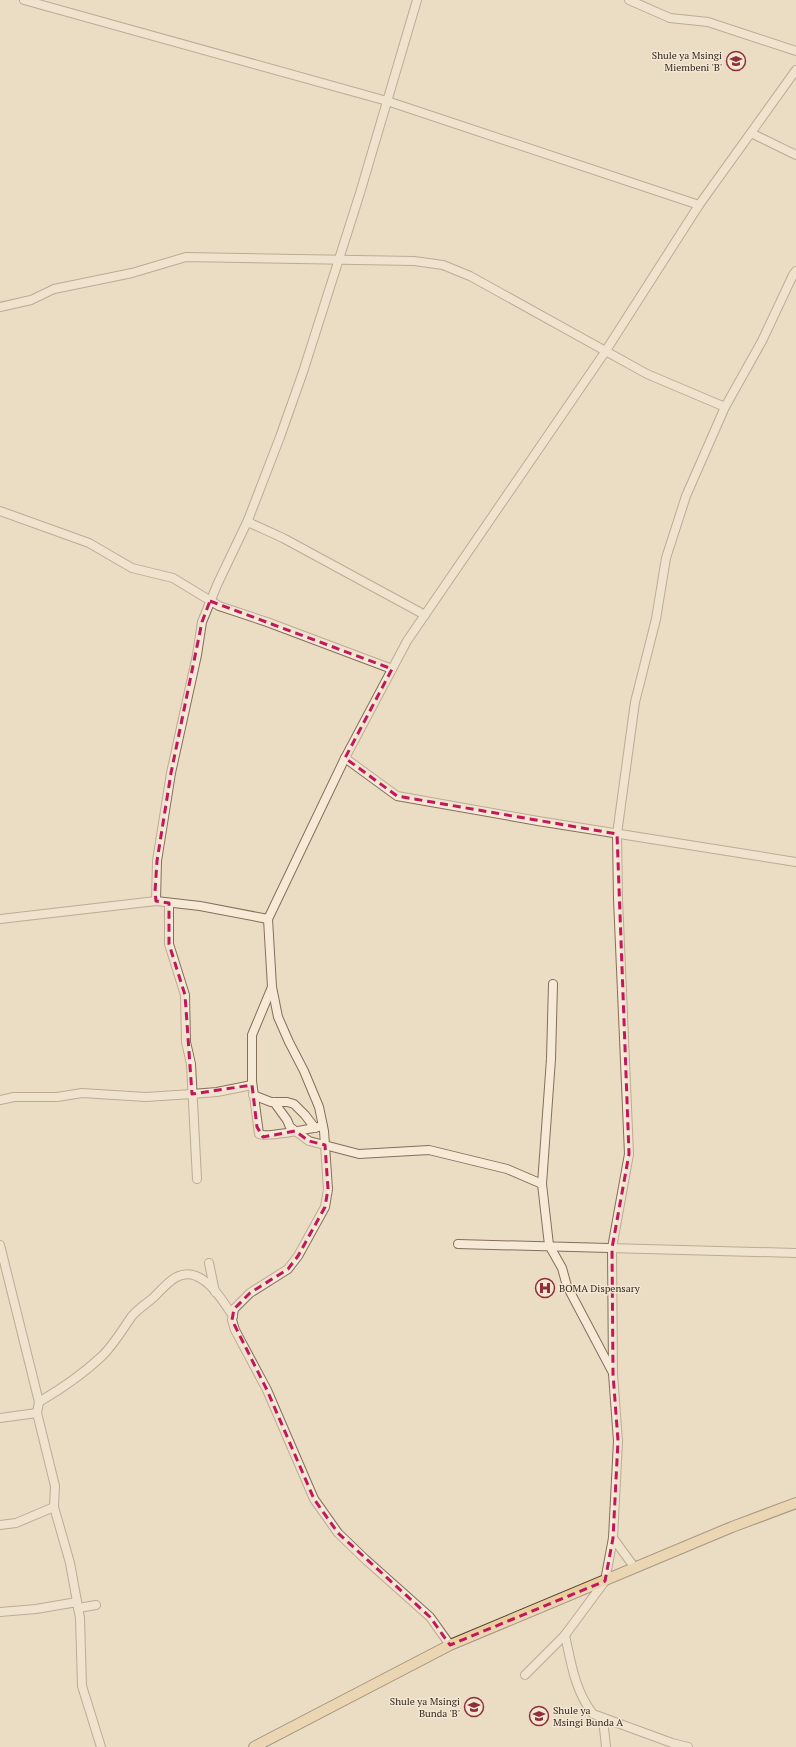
<svg xmlns="http://www.w3.org/2000/svg" width="796" height="1747" viewBox="0 0 796 1747" font-family="'PT Serif',serif">
<rect width="100%" height="100%" fill="#ebdcc4"/>
<g fill="none" stroke-linecap="round" stroke-linejoin="round">
<defs>
<g id="minor">
<path d="M24,0L387,101L699,205"/>
<path d="M629,0L670,18L708,22L796,51"/>
<path d="M751,133L796,155"/>
<path d="M0,307L31,300L54,289L132,273L186,257L414,261L443,265L470,276L647,374L725,407"/>
<path d="M0,511L89,543L132,568L173,578L219,606L267,622L392,669"/>
<path d="M248,520L250,523L283,538L425,615"/>
<path d="M345,758L397,796L538,821L796,862"/>
<path d="M156,901L157,861L171,773L197,655L202,622L217,585L248,520L280,437L303,372L360,193L417,0"/>
<path d="M169,903V944L185,995L186,1042L191,1064L197,1179"/>
<path d="M0,919L156,901L200,906L268,919"/>
<path d="M272,987L252,1035V1081L259,1134C266,1138 313,1128 323,1126"/>
<path d="M253,1095L271,1102H287L294,1104L305,1115L315,1128"/>
<path d="M0,1100L14,1097H57L82,1093L146,1097L192,1094L217,1092L252,1085"/>
<path d="M274,1102L287,1120L290,1127L309,1141L359,1154L429,1150L507,1169L542,1184L549,1245L562,1268L567,1286L613,1373"/>
<path d="M542,1184L551,1059L553,984"/>
<path d="M458,1244L796,1253"/>
<path d="M0,1245L39,1402L37,1413L55,1486L54,1507L70,1563L80,1618L82,1686L101,1747"/>
<path d="M209,1263L215,1292"/>
<path d="M39,1402C61,1389 82,1375 101,1357C113,1346 122,1330 132,1316C138,1309 146,1304 153,1298C164,1288 177,1268 196,1276C212,1282 224,1303 233,1316"/>
<path d="M0,1418L37,1413"/>
<path d="M0,1525L16,1523L54,1507"/>
<path d="M613,1538L635,1568"/>
<path d="M78,1608L96,1605"/>
<path d="M0,1612L36,1609L77,1602"/>
<path d="M450,1645L430,1617L365,1559L338,1533L314,1499L267,1390L235,1330L232,1320L234,1309L250,1293L288,1269L298,1256L325,1207L328,1189L324,1131L319,1107L304,1071L289,1042L278,1017L272,987L268,919L345,758L407,641L605,352L699,205L796,70"/>
<path d="M525,1675L565,1635"/>
<path d="M603,1719L606,1747"/>
<path d="M688,1747L672,1743L593,1714C575,1691 571,1663 565,1635L605,1581L613,1538L618,1441L613,1374L612,1248L629,1154L618,899L617,834L635,702L656,619L666,558L686,496L725,407L762,341L793,275L796,271"/>
</g>
<path id="major" d="M254,1747L450,1645L732,1527L796,1503"/>
</defs>
<use href="#minor" stroke="#846e5c" stroke-width="10"/>
<use href="#major" stroke="#523d30" stroke-width="12"/>
<use href="#minor" stroke="#f6ead7" stroke-width="8"/>
<use href="#major" stroke="#ebce9e" stroke-width="10"/>
</g>
<path d="M0 0H796V1747H0ZM210,601L392,669L345,758L397,796L617,834L629,1154L612,1248L613,1374L618,1441L613,1538L605,1581L450,1645L430,1617L338,1533L314,1499L267,1390L232,1320L234,1309L250,1293L288,1269L298,1256L325,1207L328,1189L325,1145L309,1141L295,1131L263,1137L257,1127L252,1085L192,1094L185,995L169,944V903L156,901L155,892L157,861L171,773L202,622Z" fill="#ebdcc4" fill-opacity=".55" fill-rule="evenodd"/>
<path fill="none" stroke="#c2185b" stroke-width="3" stroke-dasharray="8 5" stroke-linejoin="round" d="M210,601L392,669L345,758L397,796L617,834L629,1154L612,1248L613,1374L618,1441L613,1538L605,1581L450,1645L430,1617L338,1533L314,1499L267,1390L232,1320L234,1309L250,1293L288,1269L298,1256L325,1207L328,1189L325,1145L309,1141L295,1131L263,1137L257,1127L252,1085L192,1094L185,995L169,944V903L156,901L155,892L157,861L171,773L202,622Z"/>
<defs>
<symbol id="school-ring" viewBox="-11 -11 22 22"><circle r="9.5" fill="#f3e7d3" stroke="#8f3038" stroke-width="1.5"/><path d="M0-5L7-2L0 1L-7-2ZM-4 1L0 2.5L4 1V4Q0 6-4 4Z" fill="#8f3038"/></symbol>
<symbol id="hospital-ring" viewBox="-11 -11 22 22"><circle r="9.5" fill="#f3e7d3" stroke="#8f3038" stroke-width="1.5"/><path d="M-5-5h3v3.5h4V-5h3V5h-3V1.5h-4V5h-3Z" fill="#8f3038"/></symbol>
</defs>
<g fill-rule="evenodd">
<use href="#school-ring" x="725" y="50" width="22" height="22"/>
<use href="#hospital-ring" x="534" y="1277" width="22" height="22"/>
<use href="#school-ring" x="463" y="1696" width="22" height="22"/>
<use href="#school-ring" x="528" y="1705" width="22" height="22"/>
</g>
<g text-anchor="middle" stroke-width="3" stroke-linejoin="round" paint-order="stroke">
<g font-size="10" fill="#35281f" stroke="#f3e7d3" text-anchor="end">
<text x="722" y="59">Shule ya Msingi<tspan x="722" dy="12">Miembeni 'B'</tspan></text>
<text x="559" y="1292" text-anchor="start">BOMA Dispensary</text>
<text x="460" y="1705">Shule ya Msingi<tspan x="460" dy="12">Bunda 'B'</tspan></text>
<text x="553" y="1714" text-anchor="start">Shule ya<tspan x="553" dy="12">Msingi Bunda A</tspan></text>
</g>
</g>
</svg>
